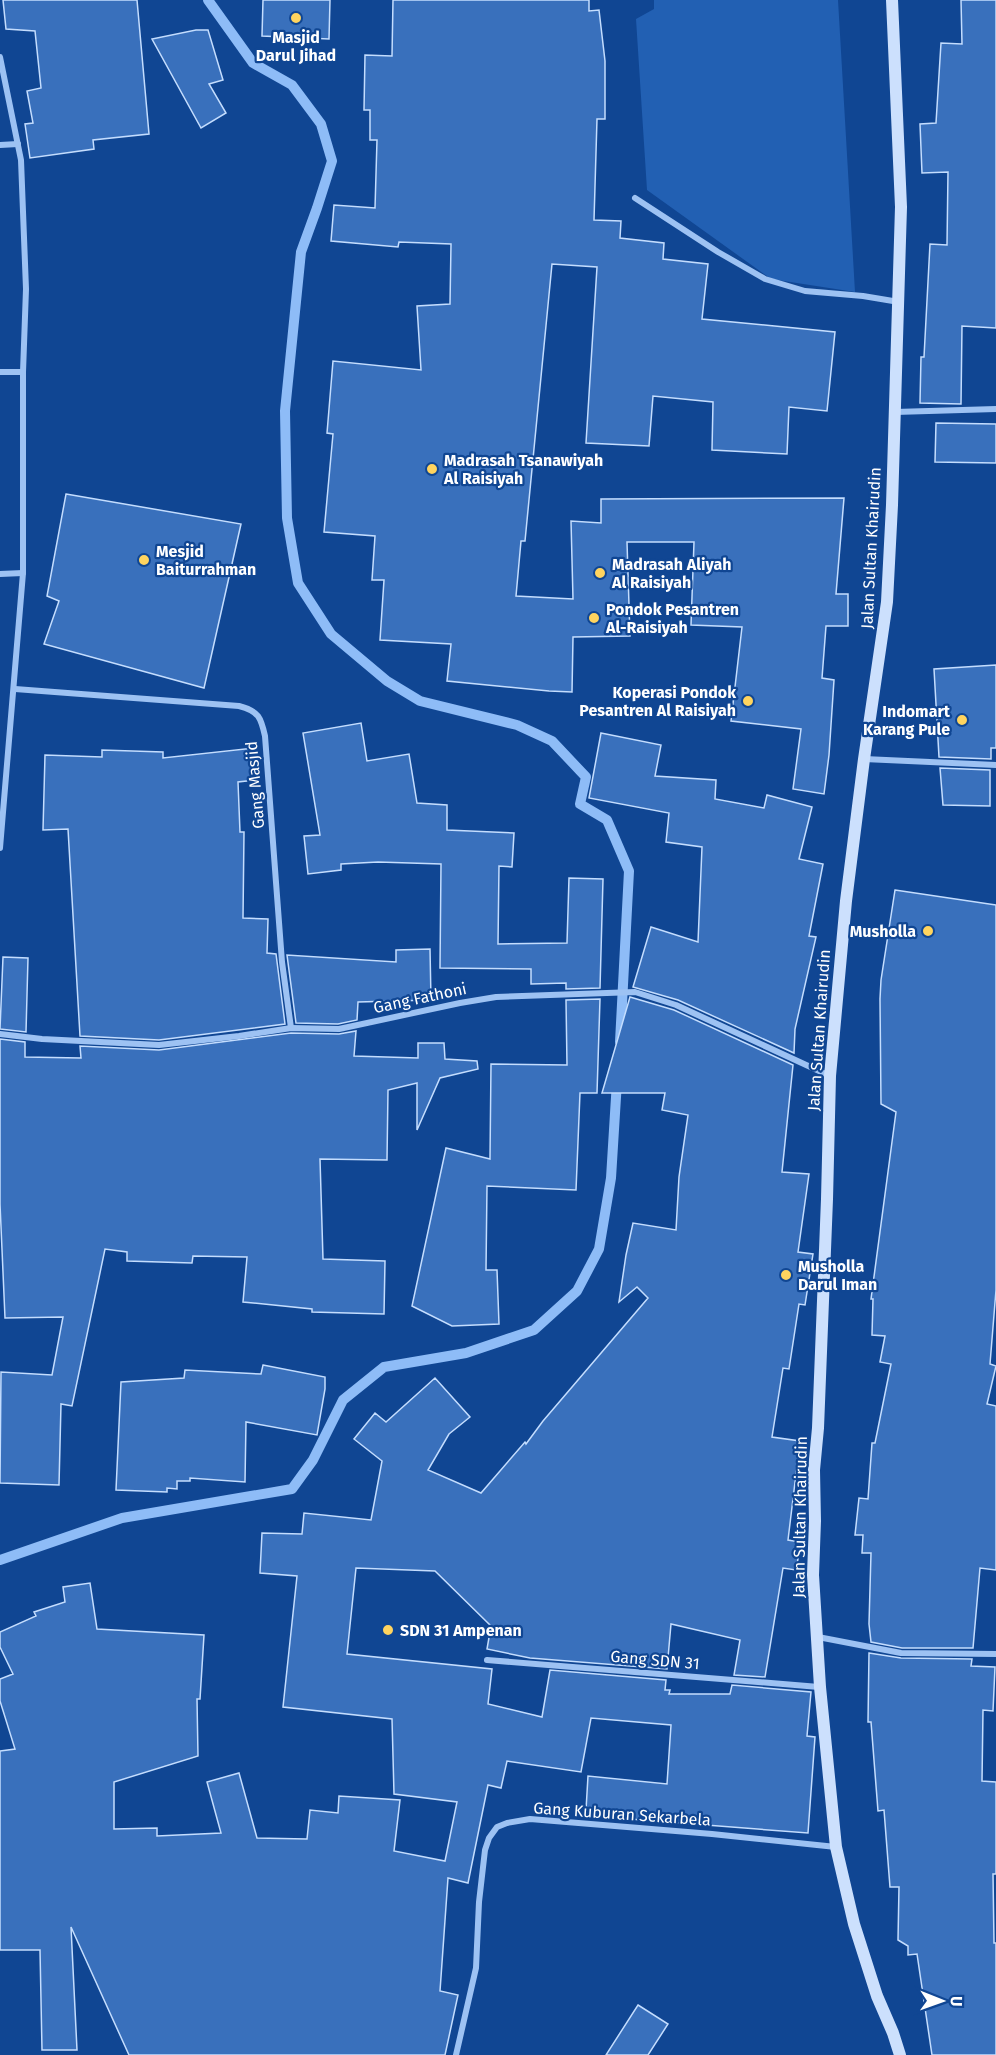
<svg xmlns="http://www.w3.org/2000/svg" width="996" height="2055" font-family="'Fira Sans',sans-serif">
<rect width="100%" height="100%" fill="#104693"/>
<!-- green -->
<polygon fill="#2260b3" points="654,0 838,0 855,292 771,279 647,190 636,19 654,9"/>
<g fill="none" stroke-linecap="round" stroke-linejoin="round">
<!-- stream -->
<g stroke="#8ebcf7" stroke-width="10">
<polyline points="208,0 253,63 292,85 321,124 332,161 317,208 301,252 285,411 287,518 298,583 331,634 387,681 420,701 517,725 552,741 586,777 580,804 607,820 629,871 620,1042"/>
<polyline points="0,1560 122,1518 292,1489 313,1460 343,1400 384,1367 466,1353 534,1330 577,1291 599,1249 611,1178 617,1081"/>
</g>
</g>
<!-- building -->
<g fill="#3970bc" stroke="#c4ddfe" stroke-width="1.5">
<polygon points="3,0 137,0 149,134 93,140 94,149 30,158 25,124 33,123 27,91 41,88 35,31 6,29"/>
<polygon points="263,0 330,0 329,39 262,36"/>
<polygon points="393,0 589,0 589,11 599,10 605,61 605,119 597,119 594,220 621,221 620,238 664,243 663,259 708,264 702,319 835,332 827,411 789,407 787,454 712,450 713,402 653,396 649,446 586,443 597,267 552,264 525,541 521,541 516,596 573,599 571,521 601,523 601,499 844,498 836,594 848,594 848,626 826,626 822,678 834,680 829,755 824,794 793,789 801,729 731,721 742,627 691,625 694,542 627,542 630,636 573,637 572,692 549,691 447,681 451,644 380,640 384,580 372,580 375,536 324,532 333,434 327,433 333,361 421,370 417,306 450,304 451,244 399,242 398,247 331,241 334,205 375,208 377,140 370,140 370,110 364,110 365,55 392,56"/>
<polygon points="961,0 996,0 996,328 962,326 961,404 920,403 921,357 924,357 930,244 947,245 948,172 922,173 920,124 936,123 941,43 962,44"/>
<polygon points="196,30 208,30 223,80 209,84 226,113 201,128 152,39"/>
<polygon points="936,423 996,424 996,463 935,462"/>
<polygon points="66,494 241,524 204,688 44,644 59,601 47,596"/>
<polygon points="996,665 996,748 991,748 991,759 939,757 934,669"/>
<polygon points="361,723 367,761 409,754 417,803 447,805 447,830 514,833 512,867 499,866 498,944 567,943 569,878 603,879 600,988 566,989 566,983 531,984 531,969 440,968 441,864 378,862 341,864 341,870 308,874 304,836 320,835 303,733"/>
<polygon points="601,733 661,745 655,776 716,780 715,799 764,808 767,795 812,807 799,859 823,864 809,936 816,937 795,1029 794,1053 678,1000 633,987 651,927 698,942 702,847 666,842 669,813 589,798"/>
<polygon points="254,748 256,780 238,782 240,832 244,832 243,918 268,919 267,953 276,954 285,1024 159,1040 80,1036 68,829 43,830 45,755 102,757 102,750 163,752 163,758"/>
<polygon points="940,768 990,770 990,806 943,805"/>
<polygon points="895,890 996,905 996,1290 990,1364 996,1366 987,1404 996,1406 996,1570 980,1568 973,1648 902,1648 871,1642 869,1624 871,1553 862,1553 863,1535 855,1535 859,1498 868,1499 872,1443 875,1443 891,1364 880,1362 885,1336 872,1335 873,1299 871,1299 896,1112 881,1104 880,999 881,980"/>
<polygon points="430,949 431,1000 358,1002 357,1020 338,1024 296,1023 287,955 396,962 396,950"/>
<polygon points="3,957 28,958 26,1032 0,1029"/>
<polygon points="630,997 674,1010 793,1065 782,1172 809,1174 798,1252 813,1254 805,1305 799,1304 789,1369 783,1368 772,1437 800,1441 788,1540 801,1542 796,1570 783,1568 765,1677 734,1675 740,1640 671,1624 667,1669 530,1658 487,1649 491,1626 435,1571 356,1568 347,1654 492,1669 488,1704 542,1717 550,1670 666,1680 665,1690 670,1690 669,1694 730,1694 732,1685 811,1692 807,1736 815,1737 808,1833 641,1820 622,1818 623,1812 586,1810 588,1776 667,1784 671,1725 591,1718 581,1772 507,1761 501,1788 488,1785 468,1883 448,1878 440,1991 458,1995 445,2055 129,2055 71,1927 77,2050 42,2050 40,1950 0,1950 0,1751 15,1749 0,1701 0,1679 13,1674 0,1647 0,1632 36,1616 34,1612 65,1602 63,1587 90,1583 97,1629 204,1635 200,1699 197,1699 198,1756 114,1782 114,1829 157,1828 157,1836 221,1833 207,1782 239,1773 257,1838 307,1839 310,1810 338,1813 339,1796 400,1800 394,1851 445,1861 457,1802 394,1794 392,1719 283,1707 297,1576 260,1573 262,1533 302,1534 304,1513 371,1520 382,1461 354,1439 375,1413 386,1422 435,1378 470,1417 449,1434 428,1470 481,1493 525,1442 526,1444 543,1421 648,1298 637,1287 619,1302 626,1255 633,1223 676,1230 679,1177 688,1115 662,1110 665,1093 602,1093"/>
<polygon points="600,999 597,1093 580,1093 576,1190 487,1186 486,1270 497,1270 499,1324 452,1326 412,1306 446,1148 490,1159 491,1064 567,1065 566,1000"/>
<polygon points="356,1031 354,1056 418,1058 418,1043 444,1043 445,1059 477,1061 478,1069 440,1078 417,1130 417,1083 388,1090 387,1160 320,1159 323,1259 385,1261 384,1314 312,1312 312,1309 243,1302 247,1257 193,1256 192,1263 127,1261 127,1252 105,1249 72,1406 61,1404 59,1485 0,1483 1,1372 52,1375 63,1317 5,1318 0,1204 0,1039 25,1042 25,1057 81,1058 80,1046 159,1050 291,1033 339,1034"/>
<polygon points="263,1365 325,1377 325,1389 317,1435 246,1422 245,1482 190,1478 190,1481 177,1481 177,1489 167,1488 167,1492 116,1490 121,1382 184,1378 185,1370 261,1374"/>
<polygon points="869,1653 901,1658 972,1659 971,1666 995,1667 993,1711 983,1710 982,1781 996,1782 996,1874 993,1874 994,1943 996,1943 996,2055 932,2055 917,1954 908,1955 908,1946 898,1940 899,1887 890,1887 884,1810 878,1811 871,1722 868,1722"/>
<polygon points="638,2005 668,2024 648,2055 606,2055"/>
</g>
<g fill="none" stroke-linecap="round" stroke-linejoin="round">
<!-- minor -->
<g stroke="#9dc2f3" stroke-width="6">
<polyline points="0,57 21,160 26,289 23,372 23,573 0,848"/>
<polyline points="0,145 18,144"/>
<polyline points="635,198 718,252 765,279 805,291 863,296 899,302"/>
<polyline points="0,372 23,372"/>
<polyline points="895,412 996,409"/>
<polyline points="0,574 23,573"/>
<path d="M15,689L239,706C259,711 261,718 265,736L282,962L291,1028"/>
<polyline points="864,759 996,765"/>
<polyline points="0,1034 42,1039 159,1045 239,1036 291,1028 339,1029 460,1003 496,997 635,992 676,1005 830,1076"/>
<polyline points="818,1637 901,1653 996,1654"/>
<polyline points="487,1660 819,1687"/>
<polyline points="456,2055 476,1968 479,1902 485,1850 489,1838 497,1827 507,1823 530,1819 712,1834 836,1847"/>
</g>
<!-- secondary -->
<polyline stroke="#cce0fd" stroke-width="12" points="892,0 901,207 892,505 887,602 864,759 846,901 830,1076 827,1199 818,1428 814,1470 815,1521 813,1575 820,1687 836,1847 854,1924 877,1996 893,2033 900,2055"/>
</g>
<!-- markers -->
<g fill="#ffd45f" stroke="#104693" stroke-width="2">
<circle cx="296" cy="18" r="6"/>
<circle cx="432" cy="469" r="6"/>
<circle cx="144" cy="560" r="6"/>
<circle cx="600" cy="573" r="6"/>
<circle cx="594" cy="618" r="6"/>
<circle cx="748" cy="701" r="6"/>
<circle cx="962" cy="720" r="6"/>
<circle cx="928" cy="931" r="6"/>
<circle cx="786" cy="1275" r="6"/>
<circle cx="388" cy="1630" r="6"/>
</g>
<g text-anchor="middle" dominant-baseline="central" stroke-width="4.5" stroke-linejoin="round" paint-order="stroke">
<!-- poi labels -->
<g font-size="16" font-weight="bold" fill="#fff" stroke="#104693" text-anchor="start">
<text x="296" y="37" text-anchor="middle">Masjid<tspan x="296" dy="18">Darul Jihad</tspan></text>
<text x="444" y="460">Madrasah Tsanawiyah<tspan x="444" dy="18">Al Raisiyah</tspan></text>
<text x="156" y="551">Mesjid<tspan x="156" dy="18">Baiturrahman</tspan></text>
<text x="612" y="564">Madrasah Aliyah<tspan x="612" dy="18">Al Raisiyah</tspan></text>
<text x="606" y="609">Pondok Pesantren<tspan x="606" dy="18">Al-Raisiyah</tspan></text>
<text x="736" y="692" text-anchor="end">Koperasi Pondok<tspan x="736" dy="18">Pesantren Al Raisiyah</tspan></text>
<text x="950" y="711" text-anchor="end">Indomart<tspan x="950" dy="18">Karang Pule</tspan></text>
<text x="916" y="931" text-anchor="end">Musholla</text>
<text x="798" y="1266">Musholla<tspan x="798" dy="18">Darul Iman</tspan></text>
<text x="400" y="1630">SDN 31 Ampenan</text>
</g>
<!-- street labels -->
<g font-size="16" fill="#fff" stroke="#104693">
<text transform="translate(871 548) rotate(-87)">Jalan Sultan Khairudin</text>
<text transform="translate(255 785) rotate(-95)">Gang Masjid</text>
<text transform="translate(420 998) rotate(-12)">Gang Fathoni</text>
<text transform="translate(819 1030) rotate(-86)">Jalan Sultan Khairudin</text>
<text transform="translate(800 1517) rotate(-89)">Jalan Sultan Khairudin</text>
<text transform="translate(655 1660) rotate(5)">Gang SDN 31</text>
<text transform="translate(622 1814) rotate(4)">Gang Kuburan Sekarbela</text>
</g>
</g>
<!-- north arrow -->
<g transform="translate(942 2001) rotate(91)" stroke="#104693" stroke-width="4.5" paint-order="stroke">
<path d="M0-4.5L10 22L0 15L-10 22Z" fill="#ffffff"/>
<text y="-9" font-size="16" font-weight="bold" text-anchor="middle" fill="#ffffff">U</text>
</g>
</svg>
